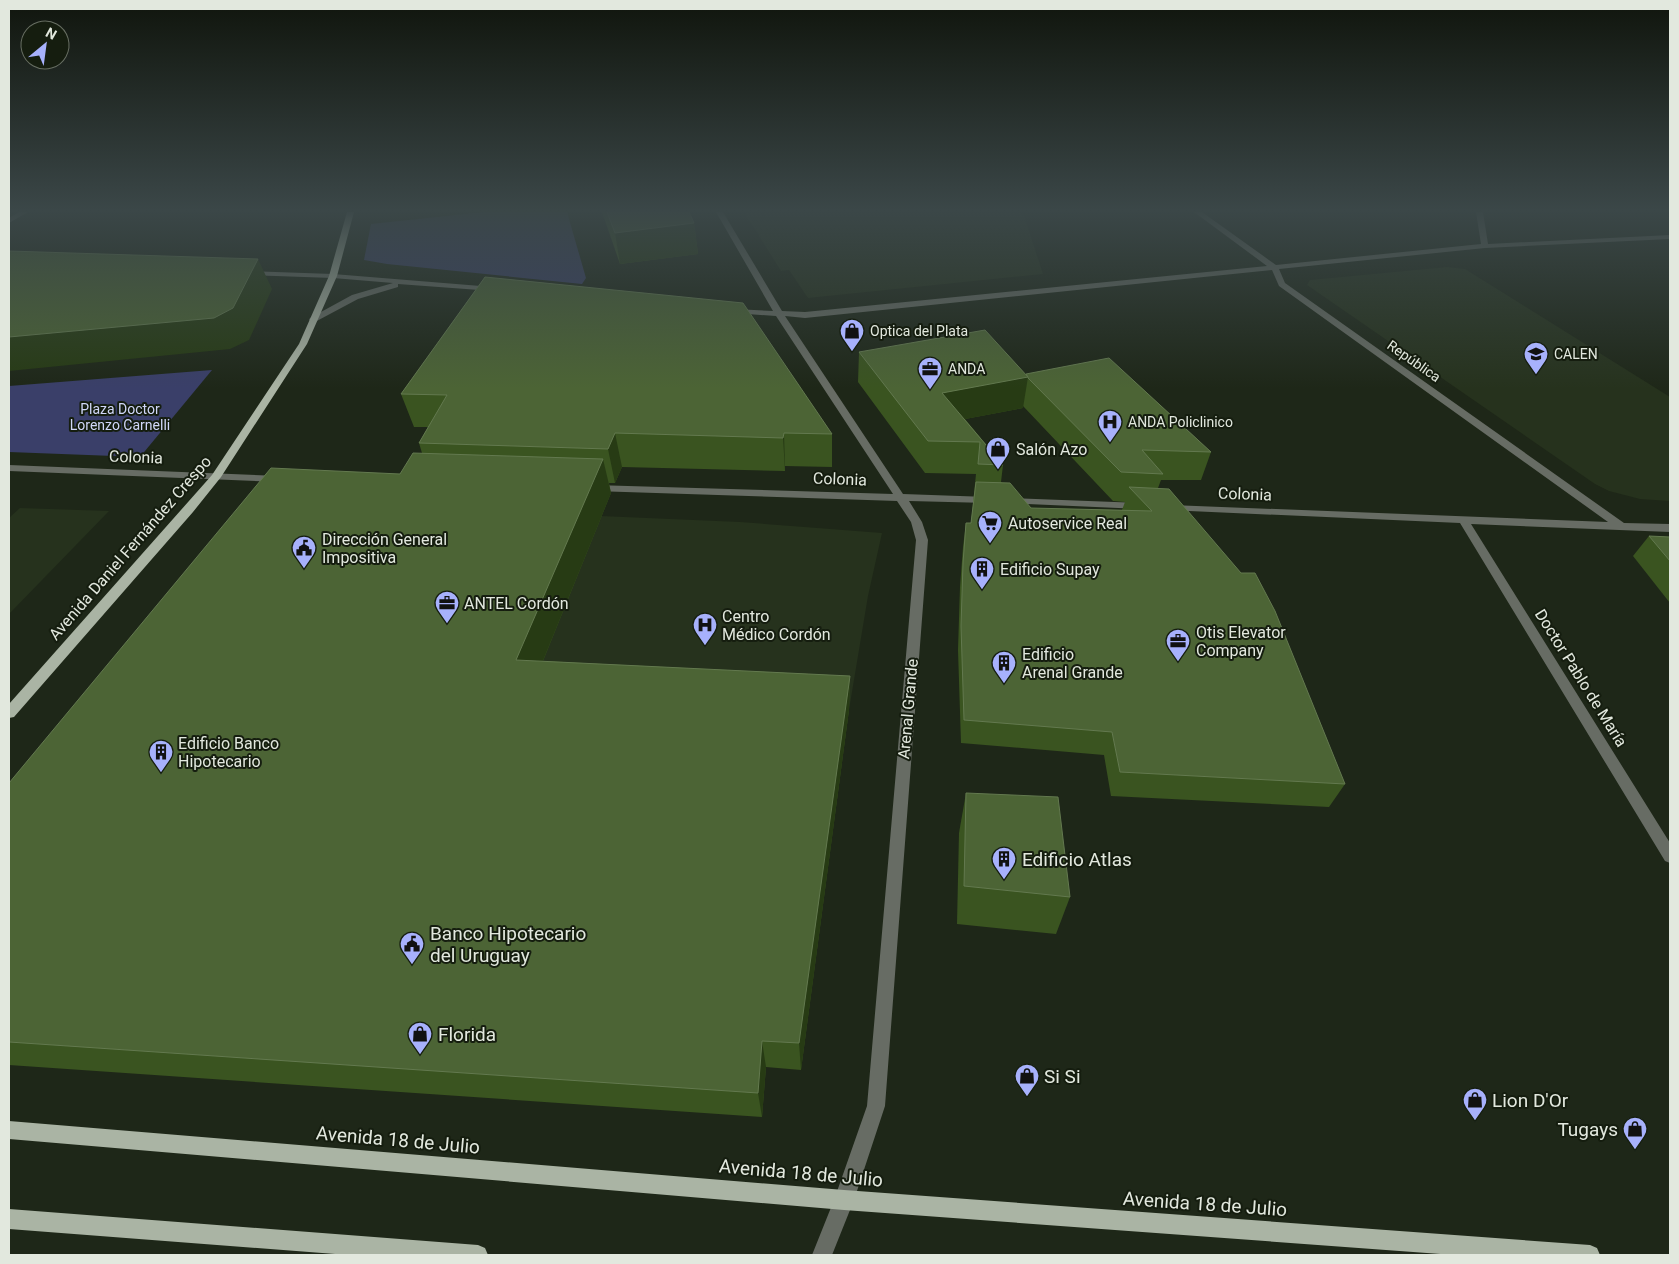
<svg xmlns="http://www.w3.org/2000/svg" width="1679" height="1264" font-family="Roboto,sans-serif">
<rect width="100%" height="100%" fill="#1e2718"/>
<!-- built -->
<g fill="#26321d">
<polygon points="744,212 1023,212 1043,274 808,298 789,270 781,271"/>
<polygon points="1447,267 1465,269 1670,397 1670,501 1640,499 1609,491 1595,484 1307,285 1310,280"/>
<polygon points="20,508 109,511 9,614 9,518"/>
<polygon points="601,516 740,522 882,533 868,596 849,710 529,695"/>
</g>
<!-- green -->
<g fill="#3a3f69">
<polygon points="484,212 567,212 586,278 582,284 387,264 364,260 371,224"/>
<polygon points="212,370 140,457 9,452 9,386"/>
</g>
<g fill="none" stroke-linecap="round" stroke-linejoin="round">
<!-- minor -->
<g fill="#676c64" fill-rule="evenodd">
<polygon points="19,212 28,212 9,223 9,218"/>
<polygon points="716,212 723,212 782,311 805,312 1267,266 1194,212 1202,212 1276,265 1481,244 1476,212 1483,212 1488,244 1670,235 1670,239 1485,248 1279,269 1285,283 1624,523 1670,524 1670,532 1471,524 1670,843 1670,863 1665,861 1460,523 1167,510 1166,508 1171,505 1608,522 1279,286 1272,270 805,318 785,316 903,494 988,497 993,500 988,503 909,501 922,522 928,540 885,1106 854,1200 832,1255 812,1255 834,1200 867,1106 916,540 911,522 897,501 594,491 589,488 594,485 893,494 776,316 734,313 730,311 734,309 773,311"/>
<polygon points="245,271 333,274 493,287 497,289 493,291 398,284 398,287 358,299 313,323 309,320 310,318 352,295 393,283 333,278 248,275 244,273"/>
<polygon points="9,465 279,476 284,479 279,482 9,471"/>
<polygon points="1011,498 1141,503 1146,506 1141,509 1007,503 1006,501"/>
</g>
<!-- major -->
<g fill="#aab4a4" fill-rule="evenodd">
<polygon points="347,212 354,212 337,276 307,344 221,477 193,512 14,717 9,718 9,704 212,475 299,344 329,276"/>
<polygon points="9,1121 844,1190 1590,1245 1597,1248 1600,1255 1454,1255 844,1210 9,1139"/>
<polygon points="9,1209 478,1245 485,1248 488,1255 348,1255 9,1229"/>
</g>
</g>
<!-- wall -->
<g fill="#3a5420" fill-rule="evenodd">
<polygon points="602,212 689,212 694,223 698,254 620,264"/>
<polygon points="485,277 832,434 832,467 785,466 785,471 622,467 615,483 609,483 611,493 543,661 850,676 849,710 801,1070 766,1067 762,1117 9,1065 9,783 400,474 422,453 419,443 428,427 414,427 401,394"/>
<path d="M859,352L1026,374L1211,452L1201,480H1161L1158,488L1345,784L1329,807L1111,796L1104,755L961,743L958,650L960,587L963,547L966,523H971L976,474L925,473L858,382ZM1023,406L1113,501L1125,502L1122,510L1031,508L1001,482L1003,465L965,419L1023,408Z"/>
<polygon points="1649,536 1670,537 1670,603 1633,556"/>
<polygon points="966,793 1070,897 1056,934 957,924 959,833"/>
</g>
<!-- shaded-wall -->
<g fill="#273b14">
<polygon points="694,223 698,254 620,264 615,233"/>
<polygon points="258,259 272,289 249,340 230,349 9,371 9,337"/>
<polygon points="1028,377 1023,408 939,424 942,393"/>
<polygon points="615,433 622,467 615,483 608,449"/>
<polygon points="784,433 785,466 785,471 783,438"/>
<polygon points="603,459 611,493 529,695 516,660"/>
<polygon points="850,676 849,710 801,1070 799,1043"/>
<polygon points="762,1041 766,1067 762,1117 758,1093"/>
</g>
<!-- building -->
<g fill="#4c6435" stroke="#63794f">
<polygon points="607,212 689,212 694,223 615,233"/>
<polygon points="9,251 258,259 233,308 214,318 9,337"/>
<polygon points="485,277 743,303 832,434 784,433 783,438 615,433 608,449 419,443 447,395 401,394"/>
<polygon points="985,330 1028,377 942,393 1003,465 978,464 980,442 928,441 859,352"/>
<polygon points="1109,358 1211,452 1142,450 1163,474 1121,472 1028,378 1028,377 1026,374"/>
<polygon points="413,453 603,459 516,660 850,676 799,1043 762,1041 758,1093 9,1042 9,783 271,468 400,474"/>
<polygon points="976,482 1010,483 1031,508 1152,511 1129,487 1169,489 1241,573 1255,573 1275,611 1345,784 1120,772 1112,732 964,720 961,626 963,563 966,523 971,523"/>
<polygon points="1649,536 1670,537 1670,561"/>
<polygon points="966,793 1058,797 1070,897 964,886"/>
</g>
<!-- sky -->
<linearGradient id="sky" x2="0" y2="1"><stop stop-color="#10150d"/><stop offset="0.54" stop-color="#3b4748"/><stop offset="1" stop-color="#3b4748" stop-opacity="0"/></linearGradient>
<rect width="1679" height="389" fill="url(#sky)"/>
<!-- icons -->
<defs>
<symbol id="shop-pin" viewBox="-11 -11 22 30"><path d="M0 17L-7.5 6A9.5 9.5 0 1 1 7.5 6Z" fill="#a7b1fc" stroke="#151d0f"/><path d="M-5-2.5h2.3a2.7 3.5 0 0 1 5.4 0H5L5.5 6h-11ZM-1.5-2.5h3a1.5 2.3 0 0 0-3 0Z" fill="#111"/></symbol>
<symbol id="university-pin" viewBox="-11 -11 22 30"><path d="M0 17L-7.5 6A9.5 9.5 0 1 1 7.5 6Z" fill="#a7b1fc" stroke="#151d0f"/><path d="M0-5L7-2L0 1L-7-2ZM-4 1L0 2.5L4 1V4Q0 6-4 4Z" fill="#111"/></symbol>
<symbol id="office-pin" viewBox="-11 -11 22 30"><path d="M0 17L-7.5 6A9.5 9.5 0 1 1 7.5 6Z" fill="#a7b1fc" stroke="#151d0f"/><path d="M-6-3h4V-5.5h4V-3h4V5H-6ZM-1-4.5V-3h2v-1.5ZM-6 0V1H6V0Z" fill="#111"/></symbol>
<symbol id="hospital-pin" viewBox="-11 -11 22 30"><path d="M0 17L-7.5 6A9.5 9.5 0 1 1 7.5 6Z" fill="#a7b1fc" stroke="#151d0f"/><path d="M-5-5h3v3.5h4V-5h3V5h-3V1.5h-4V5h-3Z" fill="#111"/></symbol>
<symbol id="supermarket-pin" viewBox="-11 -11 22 30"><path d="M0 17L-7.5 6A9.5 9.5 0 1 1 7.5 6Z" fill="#a7b1fc" stroke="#151d0f"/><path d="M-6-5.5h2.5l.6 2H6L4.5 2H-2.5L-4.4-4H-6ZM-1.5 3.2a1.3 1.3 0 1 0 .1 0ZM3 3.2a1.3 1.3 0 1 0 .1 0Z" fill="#111"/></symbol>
<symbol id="civic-pin" viewBox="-11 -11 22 30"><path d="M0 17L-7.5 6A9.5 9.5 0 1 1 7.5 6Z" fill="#a7b1fc" stroke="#151d0f"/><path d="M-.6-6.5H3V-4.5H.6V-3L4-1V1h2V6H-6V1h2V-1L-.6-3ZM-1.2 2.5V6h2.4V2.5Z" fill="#111"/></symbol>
<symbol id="building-pin" viewBox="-11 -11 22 30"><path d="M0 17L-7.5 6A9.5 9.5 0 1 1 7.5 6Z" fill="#a7b1fc" stroke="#151d0f"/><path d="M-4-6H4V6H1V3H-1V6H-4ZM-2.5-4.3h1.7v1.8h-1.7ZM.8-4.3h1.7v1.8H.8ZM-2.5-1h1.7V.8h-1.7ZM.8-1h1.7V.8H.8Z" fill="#111"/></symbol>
</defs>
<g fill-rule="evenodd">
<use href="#shop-pin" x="838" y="317" width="28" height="38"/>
<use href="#university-pin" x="1522" y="340" width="28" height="38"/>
<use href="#office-pin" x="916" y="355" width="28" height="38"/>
<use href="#hospital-pin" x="1096" y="408" width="28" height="38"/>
<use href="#shop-pin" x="984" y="435" width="28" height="38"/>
<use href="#supermarket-pin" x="976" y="509" width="28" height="38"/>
<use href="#civic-pin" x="290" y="534" width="28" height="38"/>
<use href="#building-pin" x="968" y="555" width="28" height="38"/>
<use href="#office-pin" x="433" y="589" width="28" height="38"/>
<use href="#hospital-pin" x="691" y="611" width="28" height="38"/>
<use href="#office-pin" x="1164" y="627" width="28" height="38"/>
<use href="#building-pin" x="990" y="649" width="28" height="38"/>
<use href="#building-pin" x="147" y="738" width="28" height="38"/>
<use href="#building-pin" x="990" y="845" width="28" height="38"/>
<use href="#civic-pin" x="398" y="930" width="28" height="38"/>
<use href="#shop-pin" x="406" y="1020" width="28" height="38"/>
<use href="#shop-pin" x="1013" y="1062" width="28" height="38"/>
<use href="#shop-pin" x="1461" y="1086" width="28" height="38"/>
<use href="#shop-pin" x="1621" y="1115" width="28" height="38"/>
</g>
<g text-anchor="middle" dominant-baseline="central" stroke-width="4" stroke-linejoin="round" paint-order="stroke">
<!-- far-poi labels -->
<g font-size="14" fill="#e2e8de" stroke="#151d0f" text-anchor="start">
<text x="870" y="331">Optica del Plata</text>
<text x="1554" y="354">CALEN</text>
<text x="948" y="369">ANDA</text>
<text x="1128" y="422">ANDA Policlinico</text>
</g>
<!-- far-street labels -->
<g font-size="14" fill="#e2e8de" stroke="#151d0f">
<text transform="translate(1414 361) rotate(35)">República</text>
</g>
<!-- far-park labels -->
<g font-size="14" fill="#d1d7f9" stroke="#151d0f">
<text x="120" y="409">Plaza Doctor<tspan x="120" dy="16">Lorenzo Carnelli</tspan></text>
</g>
<!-- poi labels -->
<g font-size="16" fill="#e2e8de" stroke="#151d0f" text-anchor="start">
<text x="1016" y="449">Salón Azo</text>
<text x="1008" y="523">Autoservice Real</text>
<text x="322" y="539">Dirección General<tspan x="322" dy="18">Impositiva</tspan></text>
<text x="1000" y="569">Edificio Supay</text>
<text x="464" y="603">ANTEL Cordón</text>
<text x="722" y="616">Centro<tspan x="722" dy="18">Médico Cordón</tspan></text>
<text x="1196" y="632">Otis Elevator<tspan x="1196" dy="18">Company</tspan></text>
<text x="1022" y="654">Edificio<tspan x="1022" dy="18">Arenal Grande</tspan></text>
<text x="178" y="743">Edificio Banco<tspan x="178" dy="18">Hipotecario</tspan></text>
</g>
<!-- street labels -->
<g font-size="16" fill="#e2e8de" stroke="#151d0f">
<text transform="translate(136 457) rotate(2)">Colonia</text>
<text transform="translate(840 479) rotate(2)">Colonia</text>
<text transform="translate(1245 494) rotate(2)">Colonia</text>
<text transform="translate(130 548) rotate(-49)">Avenida Daniel Fernández Crespo</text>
<text transform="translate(1581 678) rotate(58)">Doctor Pablo de María</text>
<text transform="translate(908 709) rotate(-85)">Arenal Grande</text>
</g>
<!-- near-poi labels -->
<g font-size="19" fill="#e2e8de" stroke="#151d0f" text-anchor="start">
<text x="1022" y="859">Edificio Atlas</text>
<text x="430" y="933">Banco Hipotecario<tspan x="430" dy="22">del Uruguay</tspan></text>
<text x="438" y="1034">Florida</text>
<text x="1044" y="1076">Si Si</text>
<text x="1492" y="1100">Lion D'Or</text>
<text x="1618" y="1129" text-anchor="end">Tugays</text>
</g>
<!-- near-street labels -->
<g font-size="19" fill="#e2e8de" stroke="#151d0f">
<text transform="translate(398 1140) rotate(5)">Avenida 18 de Julio</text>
<text transform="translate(801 1173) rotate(5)">Avenida 18 de Julio</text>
<text transform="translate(1205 1204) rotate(4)">Avenida 18 de Julio</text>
</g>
</g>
<!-- border -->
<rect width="1679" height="1264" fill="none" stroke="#e2e8de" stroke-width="20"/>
<!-- north arrow -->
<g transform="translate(45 45) rotate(29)"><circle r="24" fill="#151d0f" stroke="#676e62"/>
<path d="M0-4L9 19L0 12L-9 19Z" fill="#a7b1fc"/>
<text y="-8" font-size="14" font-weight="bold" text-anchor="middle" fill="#e2e8de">N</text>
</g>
</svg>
